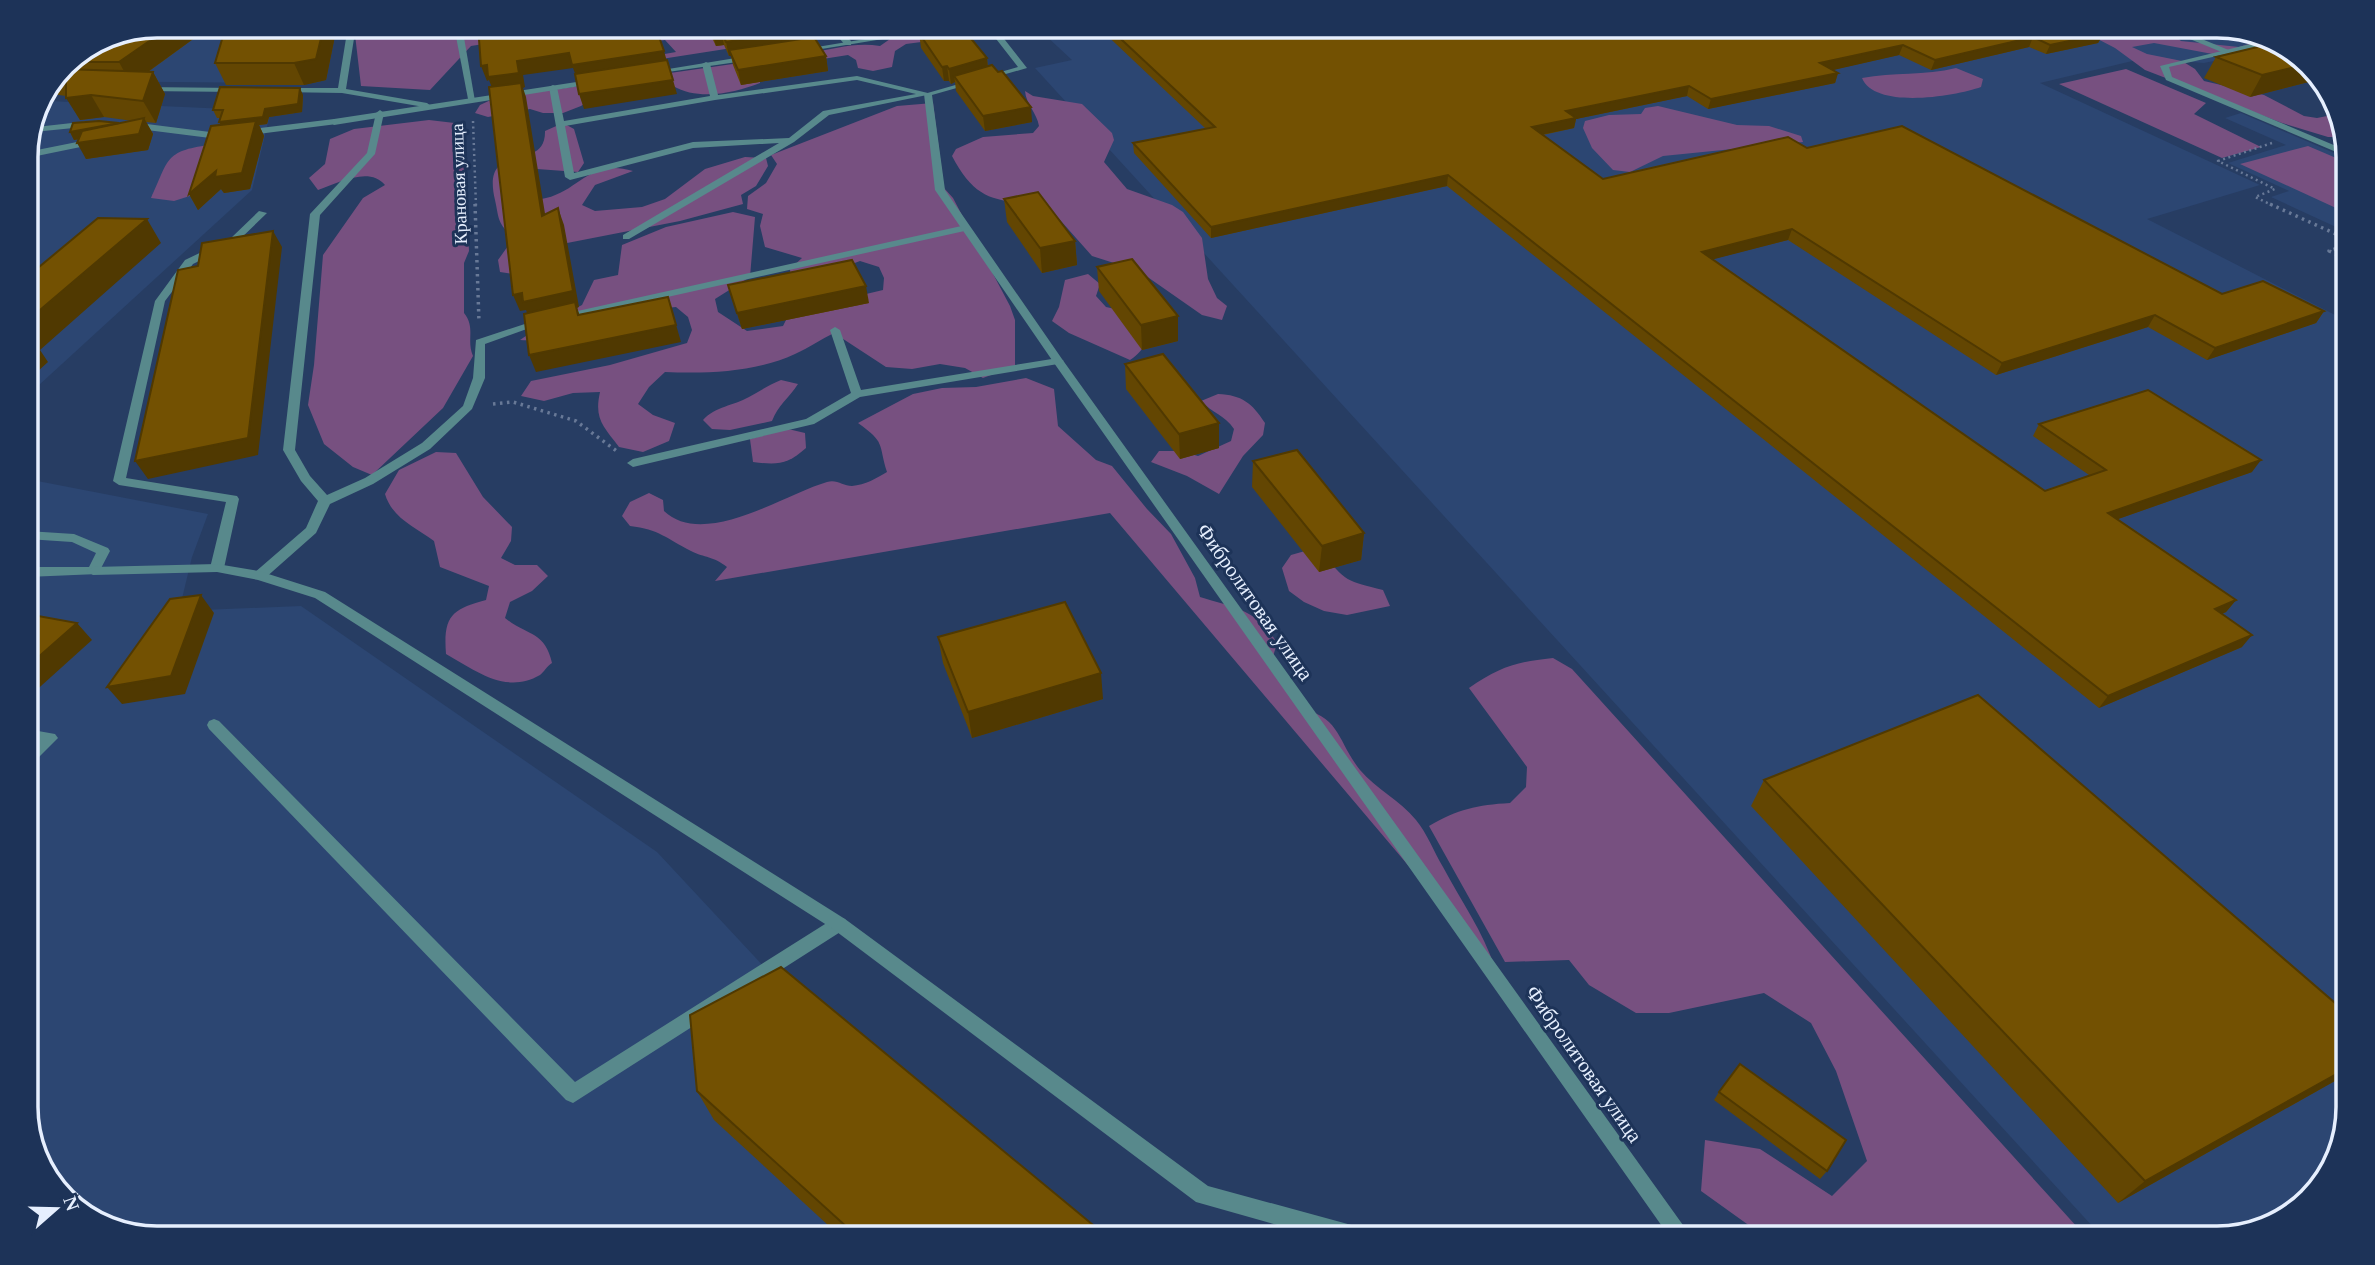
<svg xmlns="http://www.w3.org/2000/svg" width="2375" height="1265" font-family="Georgia,serif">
<rect width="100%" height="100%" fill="#273d63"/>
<!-- built -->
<g fill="#2c4672">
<polygon points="157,26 311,26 297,83 57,81 65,64 108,36"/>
<polygon points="1083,26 2218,26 2276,40 2283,46 2204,63 2145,58 2040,83 2260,185 2147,219 2349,322 2349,1108 2335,1166 2290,1217 2218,1239 2104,1239 1035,68 1072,60 1043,33"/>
<polygon points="48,101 228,109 272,105 252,190 27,396 27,149"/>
<polygon points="2241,113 2348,159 2349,233 2271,197 2289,191 2228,163 2286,145 2225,118"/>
<polygon points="27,479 208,514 192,557 179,611 301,606 657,852 794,999 1081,1239 157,1239 99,1225 49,1181 27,1117"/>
</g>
<!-- green -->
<g fill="#775080">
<polygon points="354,26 872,26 578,72 579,69 676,52 665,40 562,55 521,38 471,46 430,90 361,86"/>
<path d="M965,28L967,36L906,44L895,51L892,67L873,71L858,68L856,60L848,55L791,64L760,75V83C734,93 699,101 673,86L593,98L581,106L563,113H543L530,109L488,117L475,113L480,105L495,98L810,53C834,49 855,42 880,46L890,39Z"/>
<polygon points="2086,28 2114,34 2152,28 2173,34 2181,41 2239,47 2268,38 2276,40 2287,49 2239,59 2154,43 2132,47 2147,54 2182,61 2195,69 2204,81 2264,95 2304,116 2317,118 2337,114 2343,134 2339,137 2328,137 2282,123 2145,70 2115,48 2088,34"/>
<path d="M1956,68L1983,79L1981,87C1956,96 1875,110 1862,78C1893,72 1925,76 1956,68Z"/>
<polygon points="2126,69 2206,103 2194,114 2261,147 2222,158 2059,84"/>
<path d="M1025,91L1033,96L1082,104L1112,133L1114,140L1104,162L1127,189L1172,205L1183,212L1202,238L1208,279L1217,298L1227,306L1222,320L1202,315L1139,271L1092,256L1045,203C997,202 976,202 952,156L956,149L983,137L1033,133L1039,126C1037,113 1026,104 1025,91Z"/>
<path d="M933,103L944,188L953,198L1010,306L1015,320V366L983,378L965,368L940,364L912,369L886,367L834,333C821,339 809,348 795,354C756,372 708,374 665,372L649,387L638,404L653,415L675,423L669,441L643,452L619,447C603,426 594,419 600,392L573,393L544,401L521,396L531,381L610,365L687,343L692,330L688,317L676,307C622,311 574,343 520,340L539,327L582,305L594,280L618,275L622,245L666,227L733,212L755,217L750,277L715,299L718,312L747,331L783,326L790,312L883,290L884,278L879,267L860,261L839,269L791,281L790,269L802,258L765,247L760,226L763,214L747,209L748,196L766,183L777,164L771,155L897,106Z"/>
<polygon points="1658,106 1737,125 1769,126 1801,136 1803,142 1663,156 1630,172 1613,170 1592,148 1583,128 1585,121 1609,115 1641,114 1645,108"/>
<path d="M429,120L463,124L469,251L464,263V313C476,328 466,340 473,356L443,408L372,475L353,467L324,444L308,405L314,365L323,255L363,198L385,185C369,166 339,183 318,190L309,178L325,164L330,139L354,129Z"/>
<path d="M563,123L574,129L584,163L578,172L537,169L523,197C530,198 539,200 546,198C580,190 590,158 633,171L595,185L582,205L595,211L642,207L665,199L705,169L745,157L766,158L768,166L756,186L741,195L743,204L680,221L562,244L521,275L500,272L498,260L508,246L510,235C497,221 499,218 495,200C480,137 546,175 545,131Z"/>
<path d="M209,145L196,194L174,201L151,198C169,160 164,151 209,145Z"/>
<polygon points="2308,146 2348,163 2349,214 2240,164"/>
<path d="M1088,274L1100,284L1096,296L1106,307L1152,317C1149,336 1147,349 1130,360L1069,333L1052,321L1059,307L1065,280Z"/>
<path d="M1026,378L1054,389L1058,426L1096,460L1112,466L1147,509L1171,534L1195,578L1200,597C1235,608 1257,609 1277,643L1272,660L1298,708C1341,716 1337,741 1360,770C1376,789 1400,800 1416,820C1427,833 1434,852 1443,867C1461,901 1483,931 1495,968L1110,513L715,581L727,567C713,556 705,558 691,551C667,539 659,529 630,526L622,516L630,502L649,493L663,500L664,511C704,549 785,494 827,482C837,479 843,486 852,486C865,485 877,478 887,472C878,443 886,443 858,423L913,394L942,388L976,387Z"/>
<path d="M781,380L798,384C789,398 778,405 772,421L730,430L712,429L703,420C716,406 733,406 749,397C760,391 769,385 781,380Z"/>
<path d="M1218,394C1242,395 1252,403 1265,423L1263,435L1243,456L1219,494L1187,476L1151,462L1159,451H1180L1198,456L1231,441L1234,429C1225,415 1212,413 1201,401Z"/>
<path d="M788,429L805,433L806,448C787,465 777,465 753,462L750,439Z"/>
<path d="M436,452L456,453L483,497L512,527L511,541L501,558L515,565H537L548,576L532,591L510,602L505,618C527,636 545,631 552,663C547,666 544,672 540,675C505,695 475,670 446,654C443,616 452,609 486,600L489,586L440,567L434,541C415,527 392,518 385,494L399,470Z"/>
<path d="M1312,549L1323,552C1344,582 1348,581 1383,590L1390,606L1347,615L1324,611L1304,602L1289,591L1282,568L1291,555Z"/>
<path d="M1553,658L1572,669L2088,1239H1768L1701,1191L1705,1140L1760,1149L1832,1196L1867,1161L1836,1071L1811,1023L1764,993L1669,1013H1636L1589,985L1569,960L1505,962L1429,826C1458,809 1477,805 1510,803L1526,787L1527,767L1469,688C1500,667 1515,662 1553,658Z"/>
</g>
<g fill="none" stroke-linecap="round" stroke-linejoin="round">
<!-- path-far1 -->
<g stroke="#687997" stroke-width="2.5" stroke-dasharray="2 3.5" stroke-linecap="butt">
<polyline points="473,121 476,206"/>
<polyline points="2272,143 2218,161 2275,189 2255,197 2274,206"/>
</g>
<!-- path -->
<g stroke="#687997" stroke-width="3.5" stroke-dasharray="2.5 4.5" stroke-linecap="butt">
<polyline points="475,204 479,322"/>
<polyline points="2270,204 2349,240"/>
<polyline points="2349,244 2329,251 2349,260"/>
<polyline points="493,404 513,402 576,421 618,452"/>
</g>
<!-- service -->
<g fill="#58898c" fill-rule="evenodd">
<polygon points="348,26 356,26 346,89 427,103 431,106 430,108 342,93 280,92 279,90 283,88 338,88"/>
<polygon points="454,26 462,26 475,101 468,99"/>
<polygon points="829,26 837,26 851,41 851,45 845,45"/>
<polygon points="2158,26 2170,26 2231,51 2224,53"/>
<path d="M706,62L710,64L718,95L857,76L932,94L829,115L794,142L629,239H623V235L779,143L693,148L570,180L565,177L549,87L553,85L557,87L564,121L710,96L702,64ZM857,80L916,94L823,111L789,138L693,142L574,173L565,126L715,100Z"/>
<polygon points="140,87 238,88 242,90 238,92 143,91 140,91"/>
<polygon points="380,110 384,113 375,154 320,215 295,450 310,476 327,495 365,478 422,443 463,406 473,378 476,340 540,319 544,318 549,321 485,344 485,378 472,409 430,449 373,484 330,504 316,533 264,579 254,579 252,576 254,573 306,528 318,501 301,481 283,450 310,214 367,153 376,113"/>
<polygon points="334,119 338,122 337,124 218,139 131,128 127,125 131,122 218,133"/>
<polygon points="90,121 93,122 93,126 34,132 36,127"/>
<polygon points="97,138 100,139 100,143 27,158 27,152"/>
<polygon points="259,211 267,213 237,242 193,264 165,301 126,478 237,496 239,499 224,568 217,572 210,568 226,502 119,485 113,481 155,301 185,260 231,238"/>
<polygon points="966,225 969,226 969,230 564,320 559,317 564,314"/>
<polygon points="835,327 840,330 861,390 1058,358 1064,361 1058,364 860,397 814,424 633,467 627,463 633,459 806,419 851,393 830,330"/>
<polygon points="27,531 74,534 108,548 110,551 98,574 27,577 27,567 89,567 96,553 72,542 27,539"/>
<polygon points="214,719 219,721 575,1082 833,919 839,917 845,919 848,924 845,929 573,1103 566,1100 209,729 207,725 209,721"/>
<polygon points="27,729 55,734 58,738 32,764 27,766 27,751 36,742 27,741"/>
</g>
<!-- minor -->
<g fill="#58898c" fill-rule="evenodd">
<polygon points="943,26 963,26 803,52 799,50"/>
<polygon points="986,26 994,26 1027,68 932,95 945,190 1062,359 1693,1239 1671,1239 1054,363 935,190 924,94 1018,67"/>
<polygon points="2271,39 2278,42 2169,67 2172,77 2348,151 2348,157 2166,80 2160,66"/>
<polygon points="748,56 751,56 751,60 654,74 650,72"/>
<polygon points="596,79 600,81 599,83 334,125 330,122 334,119"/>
<polygon points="217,564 259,571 325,592 845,919 1208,1186 1366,1229 1373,1232 1376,1239 1327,1239 1196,1202 833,929 315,598 258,580 217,572 93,575 86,571 93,567"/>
</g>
</g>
<!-- wall -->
<g fill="#634602">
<polygon points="157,26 211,26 148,72 153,72 165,94 156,123 146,122 153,134 148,150 86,159 79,139 74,140 70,132 133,121 104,117 80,120 66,96 52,94 65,64 108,36"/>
<polygon points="226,26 337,26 326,80 304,85 226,85 215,63"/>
<polygon points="706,26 807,26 811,38 826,56 828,71 741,85 733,65 731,56 729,56 724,45 716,46"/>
<polygon points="1097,26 2085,26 2103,34 2098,43 2046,54 2029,47 1931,70 1899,55 1832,70 1838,73 1835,83 1708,109 1687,96 1576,119 1574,128 1543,135 1603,179 1807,148 2222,294 2324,311 2316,323 2207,360 2148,327 1996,375 1788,240 1713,259 2045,491 2089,475 2033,436 2039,424 2252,472 2118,519 2236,600 2226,612 2222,614 2242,647 2099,708 1447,186 1211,238 1134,153 1133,143 1206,129"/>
<polygon points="919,33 987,58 988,67 1032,122 985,131 956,91 955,82 951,84 949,81 944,81 921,48"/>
<polygon points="2278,42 2320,79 2250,97 2204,78 2216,57"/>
<polygon points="303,95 302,112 269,117 267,124 259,125 264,136 250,189 224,193 221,189 198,210 189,194 221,125 220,118 217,118 213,110"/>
<polygon points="1004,199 1075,241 1077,265 1042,273 1007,222"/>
<polygon points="1097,267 1178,316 1178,341 1142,350 1099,291"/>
<polygon points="728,285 869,303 742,329"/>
<polygon points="1125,364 1219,448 1180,459 1126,389"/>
<polygon points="1253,461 1364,533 1361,560 1319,572 1252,487"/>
<polygon points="938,637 1103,699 972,738 943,663"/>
<polygon points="1764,780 2349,1015 2349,1073 2118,1203 1751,806"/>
<polygon points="697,1091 1110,1239 843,1239 714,1120"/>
<polygon points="1719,1092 1827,1171 1820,1179 1714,1100"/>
</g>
<!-- shaded-wall -->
<g fill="#503901">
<polygon points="171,26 211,26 131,84 119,62"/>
<polygon points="324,26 337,26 326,80 304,85 294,63"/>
<polygon points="809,29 812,43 729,50 731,56 729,56 726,42"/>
<polygon points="721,31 724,45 716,46 712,32"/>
<polygon points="2103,34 2098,43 2046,54 2050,45"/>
<polygon points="2033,37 2029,47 1931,70 1935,60"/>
<polygon points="1903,45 1899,55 1816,74 1820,63"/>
<polygon points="664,51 668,65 577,79 573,68 523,75 525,87 523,88 526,97 548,232 489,80 487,81 481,66 569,53"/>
<polygon points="826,56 828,71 741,85 738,70"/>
<polygon points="987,58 988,73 954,76 955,82 951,84 949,69"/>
<polygon points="2304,65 2320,79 2250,97 2262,75"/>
<polygon points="947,66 949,81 944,81 942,67"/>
<polygon points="153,72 165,94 156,123 143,101"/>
<polygon points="1838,73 1835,83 1708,109 1711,99"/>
<polygon points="673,80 677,94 584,109 579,94"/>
<polygon points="1689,86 1687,96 1576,119 1574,128 1530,137 1532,127 1566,111"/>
<polygon points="300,88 303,95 302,112 269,117 267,124 259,125 264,136 250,189 224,193 221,189 198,210 189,194 223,130 219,122 265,109"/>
<polygon points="91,95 104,117 80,120 66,98"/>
<polygon points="1031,107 1032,122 985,131 983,116"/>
<polygon points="144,118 153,134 148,150 86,159 77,143"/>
<polygon points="119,123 86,138 74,140 70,132"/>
<polygon points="1448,175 1447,186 1211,238 1211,227"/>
<polygon points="558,208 564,225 579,307 577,308 581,319 529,318 526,310 520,311 513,295"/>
<polygon points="147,219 161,243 40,350 48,362 27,381 27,321"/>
<polygon points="1792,229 1788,240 1699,263 1702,252"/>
<polygon points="273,231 282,247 258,455 148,479 135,461"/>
<polygon points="1075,241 1077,265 1042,273 1040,248"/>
<polygon points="866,286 869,303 742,329 737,313"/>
<polygon points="668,297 681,342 536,372 529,355"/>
<polygon points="2324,311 2316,323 2207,360 2215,348"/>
<polygon points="2155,315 2148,327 1996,375 2002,363"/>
<polygon points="1178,316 1178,341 1142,350 1141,325"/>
<polygon points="1219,423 1219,448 1180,459 1179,434"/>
<polygon points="2261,460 2252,472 2101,525 2108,513"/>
<polygon points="1364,533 1361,560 1319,572 1322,546"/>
<polygon points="201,595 214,613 185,694 122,704 107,687"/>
<polygon points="2236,600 2226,612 2205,621 2215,609"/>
<polygon points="77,623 92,640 31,695 27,690 27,667"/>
<polygon points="2252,635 2242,647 2099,708 2108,696"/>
<polygon points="1101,673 1103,699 972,738 968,712"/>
<polygon points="2349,1067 2349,1073 2118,1203 2145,1181"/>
</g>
<!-- building -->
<g fill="#735102" stroke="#503901" stroke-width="2">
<polygon points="157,26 171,26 119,62 69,62 108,36"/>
<polygon points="226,26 324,26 316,59 294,63 215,63"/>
<polygon points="478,26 634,26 636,31 656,28 664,51 572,65 569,53 517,61 519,73 488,77 487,65 481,66"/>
<polygon points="709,26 807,26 809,29 726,42 721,31 712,32"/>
<polygon points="1107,26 2085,26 2103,34 2050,45 2033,37 1935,60 1903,45 1820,63 1838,73 1711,99 1689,86 1566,111 1576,118 1532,127 1603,179 1788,137 1807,148 1902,126 2222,294 2263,281 2324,311 2215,348 2155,315 2002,363 1792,229 1702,252 2045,491 2106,470 2039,424 2148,390 2261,460 2108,513 2236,600 2215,609 2252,635 2108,696 1448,175 1211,227 1133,143 1215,127"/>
<polygon points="946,29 964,30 987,58 949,69 947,66 942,67 919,33"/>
<polygon points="814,37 826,56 738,70 729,50"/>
<polygon points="2278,42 2304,65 2262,75 2216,57"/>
<polygon points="667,60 673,80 579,94 575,74"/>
<polygon points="992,65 998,72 1002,71 1031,107 983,116 954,76"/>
<polygon points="63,69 153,72 143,101 91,95 66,98 66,76 60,75"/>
<polygon points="521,83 542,216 558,208 573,291 523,302 522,293 513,295 489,87"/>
<polygon points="220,87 300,88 298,104 265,109 263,117 219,122 223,110 213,110"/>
<polygon points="144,118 139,134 77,143 82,131"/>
<polygon points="99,121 119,123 70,132 73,123"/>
<polygon points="256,121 242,173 215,177 216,171 189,194 211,126"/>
<polygon points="1038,192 1075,241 1040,248 1004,199"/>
<polygon points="98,218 147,219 27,321 27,277"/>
<polygon points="273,231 248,438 135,461 178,270 198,266 202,243"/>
<polygon points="1132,259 1178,316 1141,325 1097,267"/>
<polygon points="852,260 866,286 737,313 728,285"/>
<polygon points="668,297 676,325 529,355 524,314 575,302 578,315"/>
<polygon points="1163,354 1219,423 1179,434 1125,364"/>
<polygon points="1297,450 1364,533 1322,546 1253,461"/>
<polygon points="201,595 171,676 107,687 170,599"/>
<polygon points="1065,602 1101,673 968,712 938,637"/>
<polygon points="27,614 77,623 27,667"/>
<polygon points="1978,695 2349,1015 2349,1067 2145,1181 1764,780"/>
<polygon points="781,967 1110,1239 860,1239 697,1091 690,1015"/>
<polygon points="1740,1064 1846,1140 1827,1171 1719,1092"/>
</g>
<g text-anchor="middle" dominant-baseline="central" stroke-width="6" stroke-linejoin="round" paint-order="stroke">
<!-- far-street labels -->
<g font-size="18" fill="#e6effe" stroke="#1d3358">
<text transform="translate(459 184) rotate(-92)">Крановая улица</text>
</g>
<!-- street labels -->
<g font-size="21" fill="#e6effe" stroke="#1d3358">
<text transform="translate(1255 602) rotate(55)">Фибролитовая улица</text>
<text transform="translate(1584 1064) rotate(55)">Фибролитовая улица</text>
</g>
</g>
<!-- crop -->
<path d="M0 0H2375V1265H0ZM157 38H2217A119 119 0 0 1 2336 157V1107A119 119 0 0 1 2217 1226H157A119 119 0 0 1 38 1107V157A119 119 0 0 1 157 38Z" fill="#1d3358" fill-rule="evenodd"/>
<path fill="none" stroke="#e6effe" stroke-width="3.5" d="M157 38H2217A119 119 0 0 1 2336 157V1107A119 119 0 0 1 2217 1226H157A119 119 0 0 1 38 1107V157A119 119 0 0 1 157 38Z"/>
<!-- north arrow -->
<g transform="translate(56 1209) rotate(70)" stroke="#1d3358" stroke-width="5" paint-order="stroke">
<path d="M0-5L12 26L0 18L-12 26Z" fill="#e6effe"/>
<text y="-10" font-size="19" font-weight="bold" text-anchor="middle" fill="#e6effe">N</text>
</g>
</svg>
